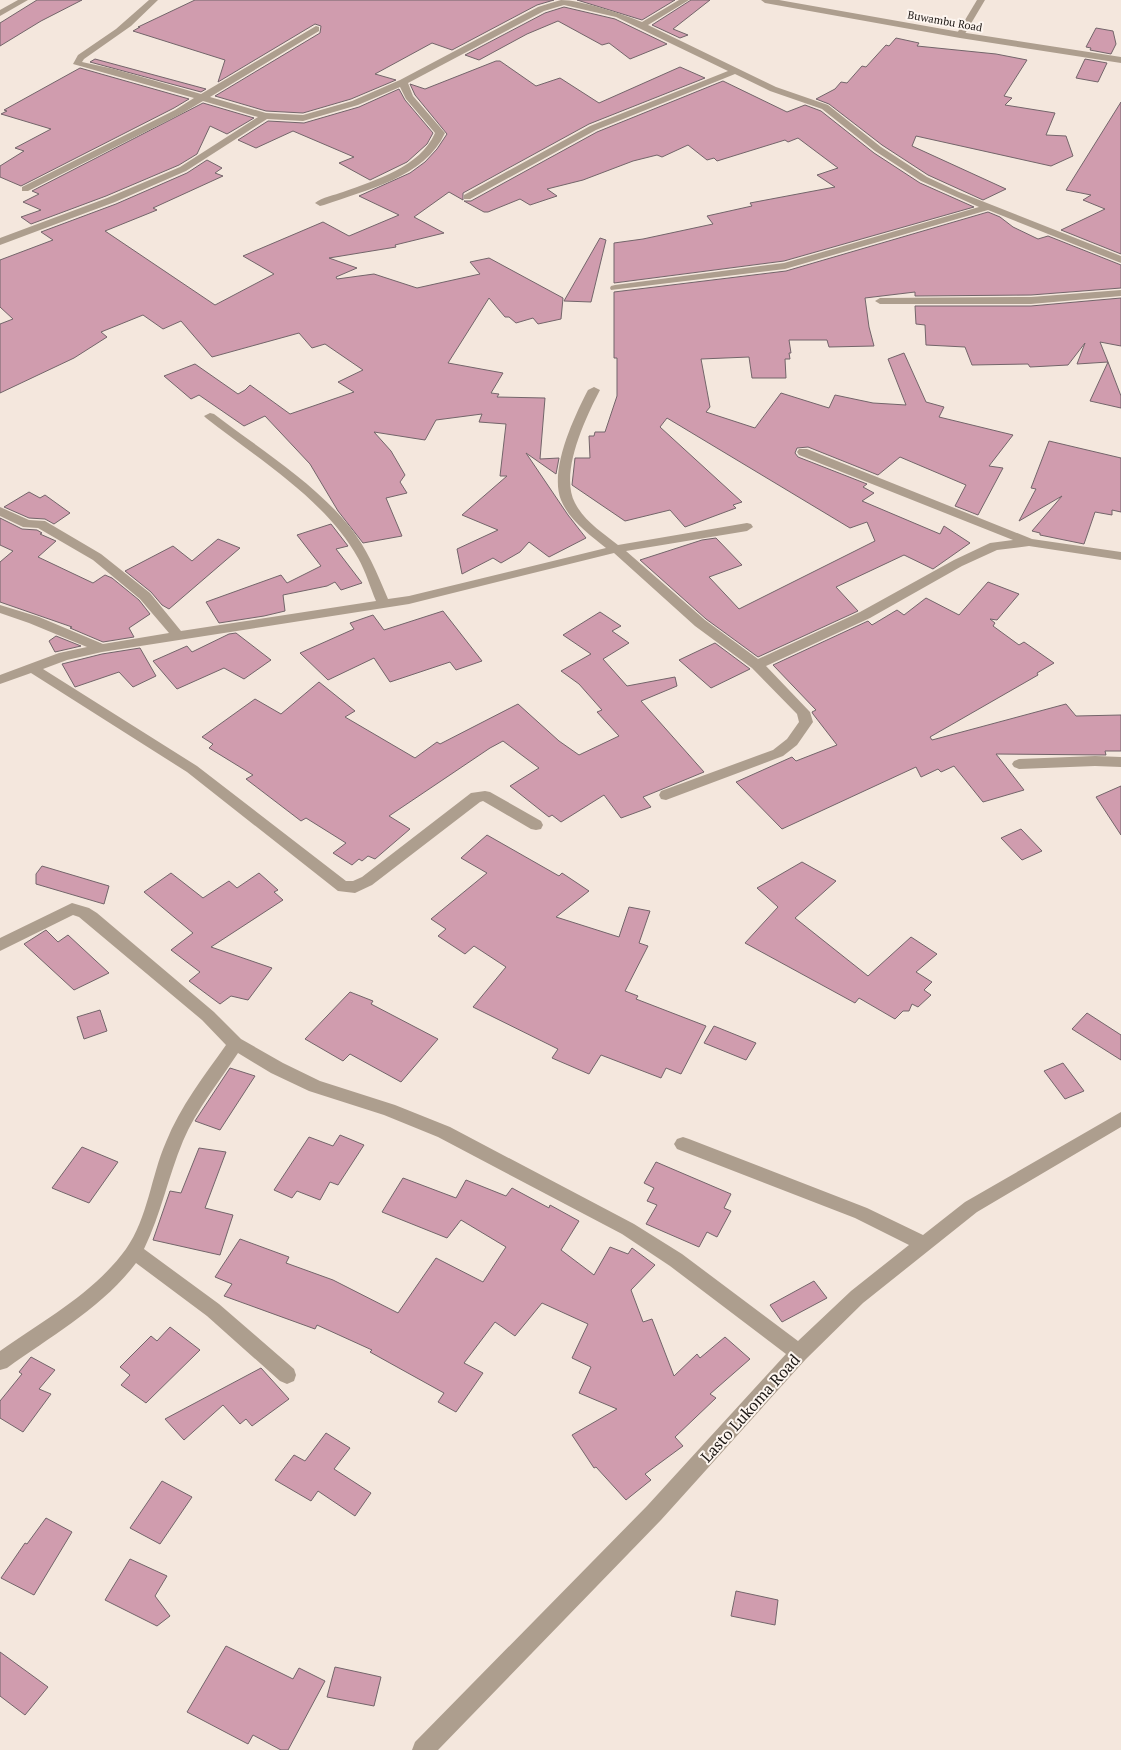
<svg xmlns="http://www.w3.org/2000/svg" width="1121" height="1750" font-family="'PT Serif',serif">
<rect width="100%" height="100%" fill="#f4e7dd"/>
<!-- building -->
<g fill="#d09cae" stroke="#73656a">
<polygon points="37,0 82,0 41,21 0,46 0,23"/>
<polygon points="195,0 554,0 537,5 452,50 432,43 375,74 396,80 351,99 303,113 266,111 215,96 320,33 321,26 315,24 218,82 225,60 133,31 140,27 138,27"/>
<polygon points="577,0 675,0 642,20"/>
<polygon points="691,0 710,0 673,29 688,35 680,38 652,25"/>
<polygon points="564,7 615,19 667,44 630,59 609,43 602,45 558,21 527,34 479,60 465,55 545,13"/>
<polygon points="1096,28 1113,31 1116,44 1111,54 1090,50 1091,48 1086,47"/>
<polygon points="896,38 919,43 917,46 996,54 1027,60 1004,96 1012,98 1005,105 1055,113 1046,135 1066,136 1073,156 1051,166 916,136 912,146 1006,189 983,200 928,175 882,145 829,104 816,99 835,89 841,82 847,83 862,66 866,67 886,45 889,46"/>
<polygon points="95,59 206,89 201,92 90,62"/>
<polygon points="1085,59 1107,63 1098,82 1076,78"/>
<polygon points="496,61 500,61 536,86 560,78 599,103 680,67 705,78 589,124 463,193 463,200 449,192 414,217 444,233 395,245 396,247 329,258 357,268 336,277 337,279 374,274 417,288 480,274 470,262 489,258 563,298 561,319 538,324 533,318 516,323 509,317 505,317 489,298 448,363 503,373 491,393 499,394 497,397 545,398 540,459 559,458 556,474 526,453 568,515 586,538 549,557 529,542 520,552 501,563 493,558 462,574 457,549 498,530 462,515 507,476 500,476 506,424 479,422 482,414 436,420 425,440 374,432 391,451 405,475 400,482 407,493 386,498 402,536 363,543 338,511 310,464 265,416 244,426 199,395 191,399 164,376 195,364 238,394 245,390 250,385 290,414 354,392 338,382 363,370 325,344 312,348 299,333 212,357 181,321 163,329 143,315 101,332 107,337 74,358 0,393 0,324 13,319 0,307 0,260 53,240 41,232 116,204 187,173 207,160 222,168 215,173 223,176 153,208 157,210 105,231 215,305 274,274 243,256 323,222 349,236 399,215 359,196 410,173 425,162 437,149 447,134 415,95 410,84 425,89"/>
<polygon points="80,68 189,99 174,108 21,186 0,177 0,166 24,151 15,148 51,129 1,114 7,111 4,110"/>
<polygon points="723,81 787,112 805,105 821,111 874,153 920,183 974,207 784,261 614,283 614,243 643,239 713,224 707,216 752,206 750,203 835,187 817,175 838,168 798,138 788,142 785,140 717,161 714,158 707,160 688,145 662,157 657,155 633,161 583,180 547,189 557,196 530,205 520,199 488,212 484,212 464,201 471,201 597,132"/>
<polygon points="399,89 405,100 433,133 427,144 407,162 370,180 339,163 354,157 293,131 256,148 238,140 268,121 304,123 359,107"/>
<polygon points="1121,102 1121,254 1061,230 1105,209 1083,200 1091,195 1066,190"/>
<polygon points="203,103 254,118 227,134 210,126 197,154 179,165 106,196 31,224 21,217 41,210 23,202 39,194 32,191"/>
<polygon points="988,212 1000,217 1013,227 1038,239 1048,236 1121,265 1121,288 1031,295 915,296 915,292 865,298 869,327 874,346 829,347 827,340 789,340 791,353 789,353 790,359 785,359 786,378 752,378 749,357 701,359 710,407 706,412 755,428 781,393 829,408 835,395 873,403 906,405 888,359 904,353 926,402 944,407 939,417 1013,435 989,466 1003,468 978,515 955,506 966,485 900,457 878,475 808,447 797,448 795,453 798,457 867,484 863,487 874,493 862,501 940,534 944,526 970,543 933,569 904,555 836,587 858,611 758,657 706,619 640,560 702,540 716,538 742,565 709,577 739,609 875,541 867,522 850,528 667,418 660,427 742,502 733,505 736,508 685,527 670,510 625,521 572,485 575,458 590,458 589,436 594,436 595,432 605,432 617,396 617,358 614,358 614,292 786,271"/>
<polygon points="600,238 606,240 591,302 564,301"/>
<polygon points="1121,298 1121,346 1100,342 1108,362 1077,364 1085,343 1068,365 1030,367 1028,364 972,365 965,347 926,345 925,325 916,324 915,306 1031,306"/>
<polygon points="1108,362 1121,396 1121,408 1090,401"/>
<polygon points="1049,441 1121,458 1121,512 1112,510 1112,515 1095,512 1084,544 1040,535 1040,533 1032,531 1062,496 1019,521 1036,489 1031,488"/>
<polygon points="29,492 40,498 45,495 70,513 54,524 45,519 29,518 4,507"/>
<polygon points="0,518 22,529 37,530 42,533 40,534 56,541 38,557 93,583 105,575 112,578 139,600 150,614 129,628 134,637 103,642 70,628 72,627 0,602 0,562 13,551 0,545"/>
<polygon points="331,524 348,546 336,549 362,583 341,590 335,582 327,586 283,595 285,611 264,616 219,623 206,602 281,575 287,583 321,566 297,535"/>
<polygon points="218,539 240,548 169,609 162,605 151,592 125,571 173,546 192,561"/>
<polygon points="988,582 1019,594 997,620 990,619 995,623 993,626 1019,645 1024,642 1054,663 1037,673 1038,675 930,737 932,740 1066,704 1076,716 1121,715 1121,751 1105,751 1106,755 996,754 1024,790 983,802 954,766 941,772 938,769 921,777 916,767 782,829 736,782 792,757 796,761 837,745 813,714 812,712 816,710 773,665 868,621 872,625 897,610 904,615 926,598 959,615"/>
<polygon points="443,611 482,661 456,670 450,662 390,682 374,658 328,680 300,653 354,629 350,623 373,615 384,630"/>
<polygon points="600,612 621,626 612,631 629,643 603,659 627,686 675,677 677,686 641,701 704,772 643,797 651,807 621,818 604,795 561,822 552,815 549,817 510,786 539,768 503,741 490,748 389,816 410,829 375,859 368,856 362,861 359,859 352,865 333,853 346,843 306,818 301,821 246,779 253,775 209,748 213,744 202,737 255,699 281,714 319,682 355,711 345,717 415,758 437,742 440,744 518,704 559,741 579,755 619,736 597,712 602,710 579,684 561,671 591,654 563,635"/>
<polygon points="236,633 271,660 244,679 224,668 177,689 153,661 187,646 192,652 229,634"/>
<polygon points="56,636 81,646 55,652 49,641"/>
<polygon points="715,643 750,669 711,688 679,660"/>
<polygon points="140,648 156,676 133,687 119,672 75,687 62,664 102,654"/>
<polygon points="1121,786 1121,835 1096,797"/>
<polygon points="1021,829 1042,851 1022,860 1001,838"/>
<polygon points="487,835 559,876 562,873 589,891 556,917 619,937 629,907 650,911 639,943 648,946 625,991 638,996 636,999 706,1026 681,1074 666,1068 661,1078 601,1055 589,1074 552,1058 558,1049 473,1007 506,967 474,946 465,954 438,936 446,929 431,919 487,873 461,858"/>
<polygon points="802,862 836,881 795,918 868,976 911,937 937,954 916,972 932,982 924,990 931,995 918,1007 912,1004 909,1011 903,1011 895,1019 859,998 855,1003 745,943 778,907 757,888"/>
<polygon points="42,866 109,886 104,904 36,884 36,874"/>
<polygon points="171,873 203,898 229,881 237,888 259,873 278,890 274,892 283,900 211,947 272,968 248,1000 231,996 220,1004 189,981 200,972 171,950 193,933 144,892"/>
<polygon points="46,930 58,942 68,935 109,973 74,990 24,944"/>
<polygon points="350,992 373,1001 371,1004 438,1039 401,1082 350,1054 343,1061 305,1039"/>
<polygon points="100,1010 107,1031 84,1039 77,1017"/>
<polygon points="1087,1013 1121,1035 1121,1060 1072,1029"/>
<polygon points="714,1026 756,1043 746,1060 704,1043"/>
<polygon points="1063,1063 1084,1091 1065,1099 1044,1071"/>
<polygon points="230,1068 255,1076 220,1130 195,1121"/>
<polygon points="340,1135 364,1145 338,1185 330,1182 320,1200 297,1191 292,1198 274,1190 309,1137 333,1146"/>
<polygon points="82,1147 118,1162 89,1203 52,1188"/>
<polygon points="199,1148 226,1152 205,1208 233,1215 220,1255 153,1240 170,1191 181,1193"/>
<polygon points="656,1162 731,1194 724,1208 731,1211 717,1237 707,1232 699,1247 646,1224 657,1205 647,1201 654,1188 644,1183"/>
<polygon points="403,1178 456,1198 466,1180 506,1196 512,1188 549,1208 550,1205 579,1221 561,1250 594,1275 610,1247 628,1254 632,1248 655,1265 631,1290 643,1322 652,1319 674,1376 697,1354 700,1358 725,1337 750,1359 710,1394 716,1398 675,1437 683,1446 645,1474 651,1480 626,1500 596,1467 594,1468 572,1435 617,1409 579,1393 591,1367 572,1358 588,1324 542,1303 515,1336 495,1322 464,1363 483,1373 456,1412 438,1402 444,1393 370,1352 372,1350 317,1325 315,1329 224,1296 232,1284 215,1277 240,1239 289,1257 286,1263 333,1280 398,1313 436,1258 483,1282 506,1247 461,1220 447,1238 382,1212"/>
<polygon points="814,1281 827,1298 782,1322 770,1305"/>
<polygon points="170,1327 200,1350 146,1403 121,1385 130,1375 120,1367 151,1336 157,1341"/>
<polygon points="31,1357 55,1370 39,1389 51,1394 23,1432 0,1418 0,1401 22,1374 19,1372"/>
<polygon points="261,1368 289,1399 252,1426 246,1419 240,1424 223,1405 184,1440 165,1419"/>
<polygon points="326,1433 350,1448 334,1469 371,1493 355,1516 318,1491 311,1501 275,1480 294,1455 305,1461"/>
<polygon points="162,1481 192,1497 160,1544 130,1528"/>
<polygon points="46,1518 72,1532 34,1595 1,1578 25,1543 27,1544"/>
<polygon points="130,1559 167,1576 155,1596 170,1616 157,1626 105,1600"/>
<polygon points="736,1591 778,1600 775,1625 731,1616"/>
<polygon points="226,1646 293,1679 299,1668 325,1681 288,1750 281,1750 253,1735 248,1744 187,1712"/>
<polygon points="0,1652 48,1687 25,1715 0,1696"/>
<polygon points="335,1667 381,1677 374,1706 327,1697"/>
</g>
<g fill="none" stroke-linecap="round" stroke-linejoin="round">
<!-- minor -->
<g fill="#ad9e8e" fill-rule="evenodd">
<polygon points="18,0 28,0 0,16 0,10"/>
<path d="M149,0H158L131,26L84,59L82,62L114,69L201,94L316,26L319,27V31L210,97L266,113L303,115L352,101L400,80L538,7C545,5 553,2 561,0C580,0 623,14 642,22L679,0H689L648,25L776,87L828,105L881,147L927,177L959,192L1121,256V263L988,210L785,269L611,290L610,288L611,286L615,285L784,263L979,207L921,181L875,151L822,109L770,91L735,74L596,130L470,199H464V195L590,126L728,71L616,17L564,5L544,11L408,83L413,96L445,133C425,177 366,190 324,205L320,206L315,203C322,197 335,195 343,192C376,180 420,167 435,133L406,99L400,87L358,105L303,121L267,119L186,171L115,202L0,245V238L107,198L180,167L258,117L203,101L181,114L28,191H22V187L175,110L194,98L73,64L78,55L116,29Z"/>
<polygon points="977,0 985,0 963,37 957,37 956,35"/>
<polygon points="1121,290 1121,296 1031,304 880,304 875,301 880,298 1031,297"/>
<path d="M594,387L600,390C586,417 559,473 575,503C584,521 603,533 618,545L747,523L751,524L753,527L747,531L626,551L705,620L758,659L860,612L954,560L990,543L1013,540L799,455L797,452L799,449H807L1032,539L1121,552V560L1029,546L997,550L962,566L870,618L766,666L810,712L813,722L797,745L783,756L666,800L661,799L659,795L661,791L773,750L787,739L799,722L797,714L752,668L695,626L614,553L409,604L102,652L67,660L43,669L197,766L346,881H353L362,877L471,793L485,791L490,792L541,821L543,825L541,829L536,830L531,829L483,801L480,802L372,885L355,893L338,891L187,772L31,673L0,684V675L59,653L87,647L29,623L0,613V605L39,617L103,644L169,633L140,599L93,560L38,528L23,527L0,516V507L29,520L45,521L101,554L150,593L181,631L376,601C370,587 366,572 358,558C326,500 258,459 206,418L204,416L210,413L214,414C257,447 315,483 349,526C367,548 377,573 388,599L409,596L606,548C590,535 569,520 561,500C549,470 574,417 588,390Z"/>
<polygon points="1095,756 1121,757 1121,767 1095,766 1019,769 1014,767 1012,764 1014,761 1019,759"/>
<path d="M72,903L89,908L97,913L214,1012L241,1039L283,1063L320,1081L395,1105L450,1127L634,1224L682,1254L798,1341L851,1291L909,1245L855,1218L677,1149L674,1144L677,1139L683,1137L689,1139L867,1208L923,1235L965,1202L1121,1112V1127L977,1212L863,1303L806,1359L661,1520L438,1750H412L415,1742L647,1506L786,1354L670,1266L622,1234L438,1137L384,1115L309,1091L271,1073L238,1053C219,1082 196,1110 183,1141C168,1177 161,1214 144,1249L219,1304L294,1369L296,1375L294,1381L287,1384L280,1381L207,1316L136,1263C102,1308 51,1336 7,1368L0,1370V1351C44,1320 94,1293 126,1249C148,1218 151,1176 166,1142C180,1107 204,1076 226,1045L202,1020L79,917L73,915L0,951V938Z"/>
</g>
<!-- tertiary -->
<polygon fill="#ad9e8e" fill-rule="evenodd" points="761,0 779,0 960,32 1121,57 1121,63 960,38 765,3"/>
</g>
<g text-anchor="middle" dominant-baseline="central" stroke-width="4" stroke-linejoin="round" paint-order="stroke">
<!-- far-street labels -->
<g font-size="11" fill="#1c1714" stroke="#fdf5ef">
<text transform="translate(945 21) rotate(10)">Buwambu Road</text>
</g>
<!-- near-street labels -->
<g font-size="16" fill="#1c1714" stroke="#fdf5ef">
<text transform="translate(750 1408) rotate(-48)">Lasto Lukoma Road</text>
</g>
</g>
</svg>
